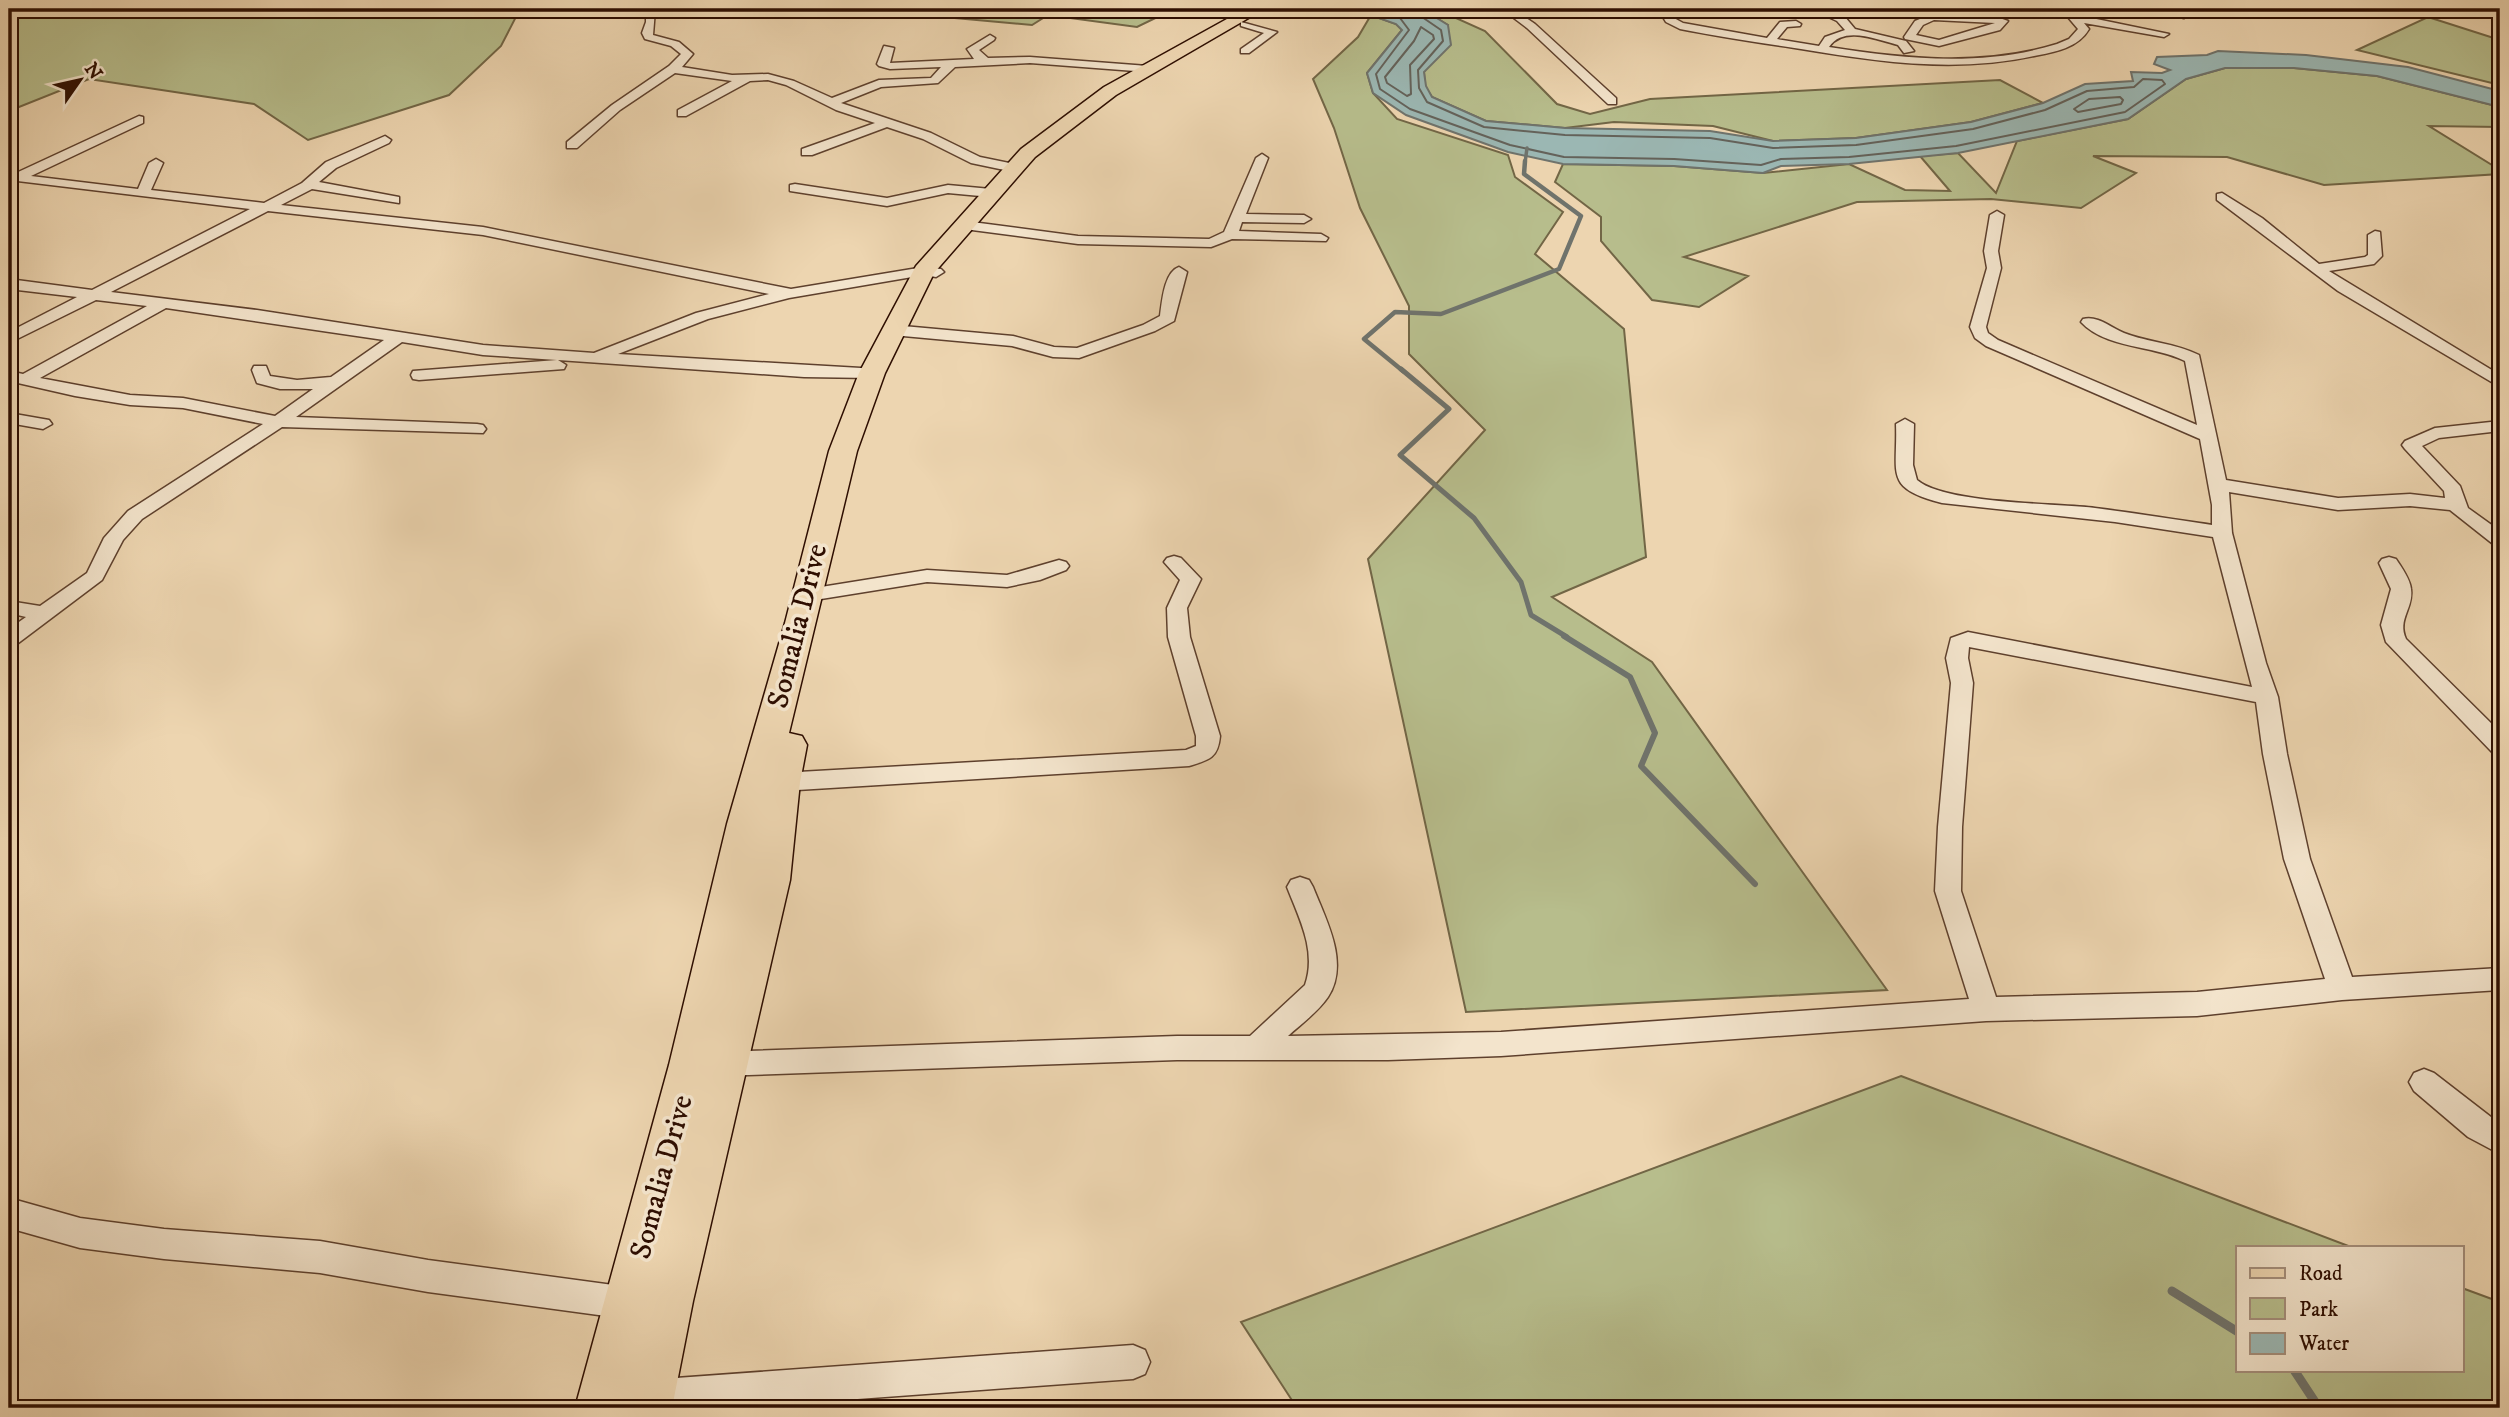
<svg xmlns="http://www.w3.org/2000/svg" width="2509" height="1417" font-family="'IM FELL DW Pica',serif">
<rect width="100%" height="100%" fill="#edd5b0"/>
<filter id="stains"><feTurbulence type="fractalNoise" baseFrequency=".00286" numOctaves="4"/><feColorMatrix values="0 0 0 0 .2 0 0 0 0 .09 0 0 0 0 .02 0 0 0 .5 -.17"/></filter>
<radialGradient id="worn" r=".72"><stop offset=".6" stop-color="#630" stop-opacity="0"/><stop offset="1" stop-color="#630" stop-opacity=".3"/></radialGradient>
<!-- green -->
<g fill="#b7bd8c" stroke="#726646" stroke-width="2">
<polygon points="9,9 520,9 501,46 449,95 308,140 254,104 89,79 9,111"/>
<polygon points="727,9 846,9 821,18 728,15"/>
<polygon points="855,9 1174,9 1137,27 1048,15 1032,25"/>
<polygon points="1422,9 1436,9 1485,31 1557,104 1590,114 1650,99 2000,80 2043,103 1971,122 1856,138 1773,141 1713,126 1614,122 1565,128 1486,121 1432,97 1425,86 1424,72 1448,25"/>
<polygon points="1371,15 1396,24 1402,30 1367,73 1373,93 1397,119 1508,155 1515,177 1563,212 1535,254 1624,329 1646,557 1552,597 1652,662 1887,990 1466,1012 1368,559 1485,430 1409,354 1409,306 1360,208 1334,128 1313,79 1358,37"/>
<polygon points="2428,17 2500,40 2500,85 2357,50"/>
<polygon points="2225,68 2294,68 2377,76 2500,107 2500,127 2429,126 2500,170 2500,174 2324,185 2227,157 2093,156 2136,173 2081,208 1991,199 1857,202 1684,257 1748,276 1699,307 1652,300 1601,241 1601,217 1555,182 1563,164 1674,166 1763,173 1849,164 1905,190 1950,191 1920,156 1958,153 1996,193 2017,141 2128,119 2186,79"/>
<polygon points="1901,1076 2351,1247 2238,1247 2238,1370 2462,1370 2462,1288 2500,1302 2500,1408 1297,1408 1241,1322"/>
</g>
<!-- water -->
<polygon fill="#9bb7b3" stroke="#6f736c" stroke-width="2" points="1353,9 1422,9 1448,25 1451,45 1424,72 1426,86 1432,97 1486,121 1565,128 1710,131 1773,141 1856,138 1971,122 2043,103 2085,84 2133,81 2131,72 2162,73 2170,70 2154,64 2157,57 2207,55 2218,51 2306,55 2408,67 2500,91 2500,107 2377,76 2294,68 2225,68 2186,79 2128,119 1958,153 1849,164 1781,166 1763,173 1674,166 1563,164 1508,152 1406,115 1373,93 1367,73 1402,30 1396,24"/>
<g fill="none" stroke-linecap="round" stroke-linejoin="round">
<!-- shore -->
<g stroke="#64625a" stroke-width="2">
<polyline points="1374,9 1400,18 1409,30 1376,74 1380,89 1410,109 1510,145 1564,157 1674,159 1761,165 1781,159 1849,157 1956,146 2125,112 2165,84 2162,80 2143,79 2134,87 2087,91 2045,110 1973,129 1856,145 1773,148 1710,138 1565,135 1484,127 1427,102 1419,88 1418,70 1443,41 1441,30 1422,17 1419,9"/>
<polygon points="1421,27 1433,35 1434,39 1410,65 1411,94 1407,96 1387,83 1385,77 1414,41"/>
<polygon points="2120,97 2123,100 2121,104 2078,112 2074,109 2089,99"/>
</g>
<!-- stream-far4 -->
<polyline stroke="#6f736c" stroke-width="3.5" points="1525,163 1527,148"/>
<!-- stream-far3 -->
<polyline stroke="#6f736c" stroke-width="4.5" points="1403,371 1364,339 1395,312 1441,314 1559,269 1581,216 1524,174 1525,161"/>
<!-- stream-far2 -->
<polyline stroke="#6f736c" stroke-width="5" points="1401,369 1449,409 1400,455 1474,518 1521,582 1531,615 1567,637"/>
<!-- stream-far1 -->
<polyline stroke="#6f736c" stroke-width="6" points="1564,636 1630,677 1655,733 1641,766 1755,884"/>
<!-- stream -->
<g stroke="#6f736c" stroke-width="9">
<polyline points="2172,1291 2238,1332"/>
<polyline points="2294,1370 2319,1408"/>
</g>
<defs>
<g id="minor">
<polygon points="646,9 655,10 653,35 679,42 693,54 682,67 732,75 768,74 794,81 832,98 879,80 931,78 941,67 890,69 879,66 877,64 884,46 894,48 890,63 974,59 967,49 990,35 995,38 994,40 979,50 988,58 1030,57 1148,66 1154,69 1148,72 1030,63 955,67 938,83 881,87 841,103 931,133 980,157 1019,165 1021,168 1014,172 971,163 923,139 887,127 812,155 802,155 802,149 875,123 836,110 786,85 768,80 750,81 686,116 678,116 678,110 732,81 675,73 620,110 577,148 567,148 567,142 612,105 669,66 681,54 671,46 645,39 642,33 646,22"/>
<polygon points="1502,9 1513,9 1535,24 1616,98 1616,104 1608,104 1527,28"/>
<path d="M1658,9H1668L1674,18L1683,23L1767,38L1780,22L1796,21L1801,24L1800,26L1787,27L1777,39L1819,46L1825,37L1845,30L1837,21L1811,9H1825L1845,17L1855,29L1906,41L1914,51L1904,53L1898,45C1877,40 1844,25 1829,47C1904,59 1983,67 2057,44L2069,39L2078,29L2061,9H2071L2077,15L2169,34L2164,37L2084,23L2089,29C2078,48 2055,52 2034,56C1956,73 1879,62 1801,49C1761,43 1720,37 1680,29L1666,22Z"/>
<polygon points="1696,9 1752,9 1755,12 1750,15 1701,12"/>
<polygon points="2146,9 2167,9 2189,15 2184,18"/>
<polygon points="2467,9 2482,9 2493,14 2488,17"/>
<path d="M1932,14L1997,17L2008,21L2000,30L1939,46L1905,39L1904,37L1915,21ZM1934,20L1995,23L1939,40L1916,35L1923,25Z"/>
<polygon points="1241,22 1277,32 1249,53 1241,53 1241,49 1264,33 1241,26"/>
<path d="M139,116L143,117V123L31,176L138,189L149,163L156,159L163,163L151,190L264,203L302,183L326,162L385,136L391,140L389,143L336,168L319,182L399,197V203L312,189L281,205L483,227L791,289L924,267L941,269L944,272L936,277L924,275L789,298L708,319L618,354L878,369L880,373L878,377L872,378L804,377L558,360L566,365L564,369L419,380L413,379L411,375L413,371L557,360L483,355L402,342L296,417L477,424L483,425L486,429L483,433L282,427L142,519L123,540L102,580L17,644L9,646V629L26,617L9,613V601L40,606L87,573L104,538L128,511L263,424L183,408L130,405L75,396L9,381V371L23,374L147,306L96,300L9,343V332L77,297L9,289V279L92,290L250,209L9,180V172L16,173ZM268,211L483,235L769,294L696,313L594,353L483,345L257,310L111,292ZM166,308L384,340L331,377L297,380L270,376L266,366H254L252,370L257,383L280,389H313L275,416L183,398L130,395L40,378Z"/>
<polygon points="1262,154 1268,158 1246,214 1304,215 1311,219 1304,223 1242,222 1239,231 1321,234 1328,238 1326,241 1232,239 1211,247 1078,244 972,230 965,226 972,222 1078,236 1209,239 1224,232 1256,158"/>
<polygon points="795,184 887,198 948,185 991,189 998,193 991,197 948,193 887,206 790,191 790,185"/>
<polygon points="2222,193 2262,218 2319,264 2365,257 2368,255 2368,235 2375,231 2380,232 2382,256 2374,264 2329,271 2500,375 2500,387 2338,291 2217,200 2217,194"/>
<path d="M1997,211L2004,215L1998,251L2001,268L1986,327L1988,333L1998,340L2197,425L2185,361C2154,345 2106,349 2081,322L2083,319C2098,315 2111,328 2124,333C2150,343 2172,342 2199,355L2226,480L2338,498L2410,494L2445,498L2444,491L2405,449L2402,445L2405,441L2435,428L2500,421V431L2439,438L2422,446L2460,486L2468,508L2500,531V546L2493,544L2450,510L2410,506L2338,510L2229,492L2232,533L2266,663L2278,697L2287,754L2310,859L2352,977L2500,968V990L2342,1000L2197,1016L1986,1021L1501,1056L1388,1060H1177L718,1076L708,1073L703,1064L708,1055L718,1052L1177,1036H1250L1305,985C1317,951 1299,918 1287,887L1291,880L1300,877L1309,880L1313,887C1326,920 1350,963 1328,997C1318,1012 1301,1024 1288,1036L1501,1032L1969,999L1935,891L1938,827L1951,683L1946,658L1951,638L1968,632L2252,687L2213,537L2115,522L1942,503C1883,488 1898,474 1896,424L1905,419L1914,424L1913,465L1917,480C1945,504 2055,503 2095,508C2135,513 2173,519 2212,525V505L2200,439L1986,346L1975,338L1970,327L1987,268L1984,251L1990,215ZM1969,647L2256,702L2263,754L2284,859L2325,979L2197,992L1996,997L1961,891L1962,827L1973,683L1968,658Z"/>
<path d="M1179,267L1187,272L1174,321L1155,331L1079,358L1053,357L1012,346L903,336L895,331L903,326L1013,336L1054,347L1077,348L1143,325L1160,316C1162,302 1164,272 1179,267Z"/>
<polygon points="9,413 49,420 52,424 43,429 9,423"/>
<path d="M1174,556L1181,558L1201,579L1187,608L1190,637L1220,736C1218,758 1209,760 1189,766L781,791L772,788L769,782L772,776L781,773L1186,750L1196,746V736L1168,637L1167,608L1180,580L1164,562L1167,558Z"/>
<path d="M2389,557L2396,559C2402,568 2410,579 2411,589C2414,608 2397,619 2406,639L2500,732V754L2492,752L2386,642L2381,625L2391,589L2379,563L2382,559Z"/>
<polygon points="1059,560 1066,562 1069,566 1066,570 1040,580 1007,587 927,582 821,599 814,597 811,593 814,589 821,587 927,570 1007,575"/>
<polygon points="2424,1069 2434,1073 2500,1124 2500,1154 2468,1137 2414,1091 2409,1082 2414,1073"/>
<polygon points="9,1198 80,1218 164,1229 320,1241 428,1260 628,1287 640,1291 645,1303 640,1315 628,1319 428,1292 320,1273 164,1259 80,1248 9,1228"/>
<polygon points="1133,1345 1145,1350 1150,1362 1145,1374 1133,1379 734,1408 635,1408 631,1397 636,1385 648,1380"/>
</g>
<polygon id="primary" points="1245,9 1264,9 1116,95 1035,157 934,273 885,373 857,451 789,733 802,736 807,745 800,782 790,880 693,1301 672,1408 575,1408 669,1065 727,824 785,623 829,451 859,373 916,266 1021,149 1104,87"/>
</defs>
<!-- minor casing -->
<use href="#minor" stroke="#5e402d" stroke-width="3"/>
<!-- primary casing -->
<use href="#primary" stroke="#2e0e01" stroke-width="3"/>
<!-- minor -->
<use href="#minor" fill="#f3e4cc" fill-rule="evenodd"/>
<!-- primary -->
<use href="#primary" fill="#edd5b0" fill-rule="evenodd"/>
</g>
<g text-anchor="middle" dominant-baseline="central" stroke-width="7" stroke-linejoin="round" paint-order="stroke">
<!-- street labels -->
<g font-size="30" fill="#2e0e01" stroke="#f3e4cc">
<text transform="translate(798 626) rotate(-76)">Somalia Drive</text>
<text transform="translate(662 1177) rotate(-75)">Somalia Drive</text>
</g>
</g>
<!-- margin -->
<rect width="2509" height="1417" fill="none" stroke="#edd5b0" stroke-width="35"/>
<rect x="10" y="10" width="2488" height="1396" fill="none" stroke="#2e0e01" stroke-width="3.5"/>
<rect x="18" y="18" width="2474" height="1382" fill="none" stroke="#2e0e01" stroke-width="2"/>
<!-- legend -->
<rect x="2236" y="1246" width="228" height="126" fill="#f3e4cc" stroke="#a48e7b" stroke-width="2"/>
<rect x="2250" y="1268" width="35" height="10" fill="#edd5b0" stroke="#a48e7b" stroke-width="2"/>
<text x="2299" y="1280" font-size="21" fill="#2e0e01">Road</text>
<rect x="2250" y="1298" width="35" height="21" fill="#b7bd8c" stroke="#a48e7b" stroke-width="2"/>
<text x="2299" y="1316" font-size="21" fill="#2e0e01">Park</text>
<rect x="2250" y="1333" width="35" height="21" fill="#9bb7b3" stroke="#a48e7b" stroke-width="2"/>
<text x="2299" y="1350" font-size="21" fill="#2e0e01">Water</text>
<!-- north arrow -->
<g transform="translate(80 80) rotate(56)" stroke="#f3e4cc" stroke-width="5" paint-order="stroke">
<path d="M0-5L12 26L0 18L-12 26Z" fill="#2e0e01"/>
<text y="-10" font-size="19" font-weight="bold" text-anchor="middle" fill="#2e0e01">N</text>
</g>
<rect width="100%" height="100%" filter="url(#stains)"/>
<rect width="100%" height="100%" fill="url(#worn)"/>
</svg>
